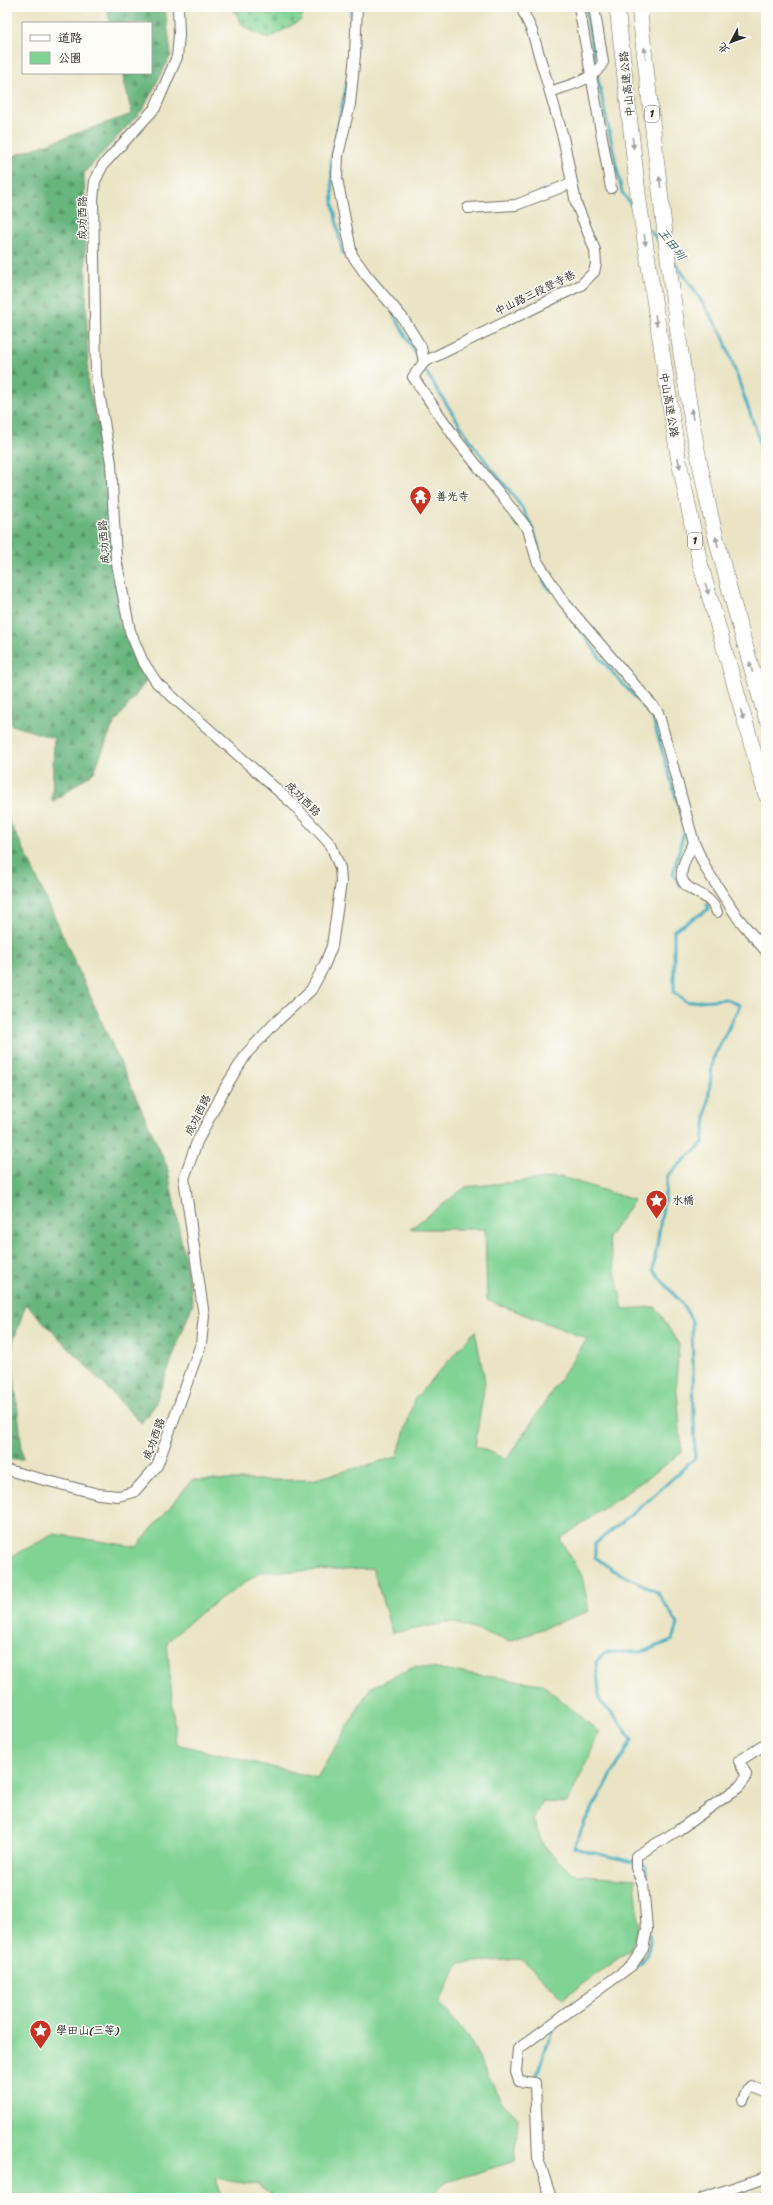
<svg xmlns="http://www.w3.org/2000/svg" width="773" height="2205" font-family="Sriracha,'LXGW WenKai TC',sans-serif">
<defs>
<pattern id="forest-firs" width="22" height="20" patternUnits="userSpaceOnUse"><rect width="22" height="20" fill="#68b57e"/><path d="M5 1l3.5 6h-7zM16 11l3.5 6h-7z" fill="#569367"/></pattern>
<pattern id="cemetery-stones" width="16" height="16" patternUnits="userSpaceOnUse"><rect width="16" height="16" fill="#81d394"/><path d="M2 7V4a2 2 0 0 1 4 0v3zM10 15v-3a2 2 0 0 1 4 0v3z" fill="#70b580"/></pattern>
</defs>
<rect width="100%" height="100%" fill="#fdfcf7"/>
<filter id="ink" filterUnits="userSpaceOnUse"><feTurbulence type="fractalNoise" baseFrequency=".025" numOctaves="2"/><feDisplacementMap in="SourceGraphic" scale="8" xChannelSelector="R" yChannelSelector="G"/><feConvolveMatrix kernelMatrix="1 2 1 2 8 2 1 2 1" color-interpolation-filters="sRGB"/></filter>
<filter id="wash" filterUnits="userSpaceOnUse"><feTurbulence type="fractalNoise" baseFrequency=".012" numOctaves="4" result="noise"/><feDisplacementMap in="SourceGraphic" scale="16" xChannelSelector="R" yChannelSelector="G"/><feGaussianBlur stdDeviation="0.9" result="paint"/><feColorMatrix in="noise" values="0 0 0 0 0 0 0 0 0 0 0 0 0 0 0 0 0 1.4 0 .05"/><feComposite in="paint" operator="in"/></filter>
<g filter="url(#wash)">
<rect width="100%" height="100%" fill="#eae4c5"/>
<!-- green -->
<polygon fill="#81d394" stroke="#567f60" points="562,1177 634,1200 608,1238 623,1309 656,1307 679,1345 676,1379 682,1452 660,1469 560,1539 582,1576 589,1611 510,1641 452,1622 392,1633 373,1569 261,1572 200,1613 167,1642 176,1744 317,1778 370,1688 416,1666 542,1684 599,1732 587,1762 567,1803 543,1802 533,1820 543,1845 572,1874 635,1879 639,1925 630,1950 563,1998 521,1959 459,1963 439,2002 468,2037 501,2101 518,2118 515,2161 444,2183 431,2198 274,2198 258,2185 215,2179 223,2198 7,2198 7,1559 54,1534 137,1547 192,1480 312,1480 397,1457 414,1400 475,1331 485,1382 475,1446 507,1459 587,1339 487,1300 485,1229 410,1229 466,1187"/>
<!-- forest -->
<g fill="url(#forest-firs)" stroke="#4a7054">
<polygon points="107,7 165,7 171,55 143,109 84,173 88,386 110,474 119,621 146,681 112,727 94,772 52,802 54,738 11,725 7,654 7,158 132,114 122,73 151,73 151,23 110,23"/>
<polygon points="7,818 21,843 167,1166 193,1303 154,1407 141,1423 26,1304 11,1348 23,1459 7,1459"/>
</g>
<!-- cemetery -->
<polygon fill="url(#cemetery-stones)" stroke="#567f60" points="233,7 304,7 301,20 268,39 243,26"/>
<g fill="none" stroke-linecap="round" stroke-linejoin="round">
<!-- stream -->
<g stroke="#40acbe" stroke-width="3">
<polyline points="585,7 596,68"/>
<polyline points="350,61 351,7"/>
<polyline points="597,74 622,192 634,209"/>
<polyline points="348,77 331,160 333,203 342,252 353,264"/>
<polyline points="650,230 661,244"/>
<polyline points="675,263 694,289 723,336 758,436 766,485"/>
<polyline points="394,315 420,362"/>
<path d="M423,367C440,394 457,421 475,447C501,484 533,508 540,556"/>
<polyline points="543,577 544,582 551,591"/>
<polyline points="567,613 604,663 652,716 685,828 673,874 680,885"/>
<polyline points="633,1862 574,1848 585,1821 632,1740 617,1719 600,1701 596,1662 605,1652 642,1652 673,1640 678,1624 657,1592 613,1570 595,1557 595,1544 649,1500 695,1458 692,1321 683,1305 653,1270 668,1175 703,1143 713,1059 740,1005 725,999 687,1002 674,992 674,930 709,909 707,904"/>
<polyline points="639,1863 646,1866 647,1883"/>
<path d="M634,1968C646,1961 651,1948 650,1934"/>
<polyline points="535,2080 552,2031 556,2027"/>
<polyline points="750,2198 766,2192"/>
</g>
</g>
</g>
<g filter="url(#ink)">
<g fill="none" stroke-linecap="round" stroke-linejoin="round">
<defs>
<g id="minor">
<polyline points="357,7 355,55 350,104 338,155 337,179 352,255 367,276 402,317 421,347 424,362"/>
<polyline points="521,7 532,31 550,92"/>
<polyline points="579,7 611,188"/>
<path d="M594,7L603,62C594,81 568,85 550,92L563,137L576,203L595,250L596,264L594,272L581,285L424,362L413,377L456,439L528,529L537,561L563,601L658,712L694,843L706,869L738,918L766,951"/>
<polyline points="468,208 516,205 572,183"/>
<path d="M694,843C660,900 705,881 717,912"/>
<polyline points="7,1470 98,1494 118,1496 134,1492 157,1466 201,1344 204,1316 184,1178 197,1142 225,1088 247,1053 274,1024 311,990 324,966 332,946 341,882 340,868 331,845 293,804 157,683 142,660 130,631 116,559 111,463 96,375 93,199 95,181 103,165 155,108 177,57 179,35 178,7"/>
<polyline points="743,2100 748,2089 751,2086 766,2092"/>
<polyline points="551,2198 538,2158 535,2083 519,2081 516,2072 518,2049 631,1966 643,1949 647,1929 643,1884 636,1868 636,1856 677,1831 739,1787 745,1779 746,1774 739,1761 766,1744"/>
<polyline points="703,2198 766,2177"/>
</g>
<g id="highway">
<polyline points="617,7 639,202 678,456 700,563 766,795"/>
<path d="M639,7C659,174 673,343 709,508C725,579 746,648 766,718"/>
</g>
</defs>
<!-- minor casing -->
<use href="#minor" stroke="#6e6c61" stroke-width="12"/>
<!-- highway casing -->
<use href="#highway" stroke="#6e6c61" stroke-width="16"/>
<!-- minor -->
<use href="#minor" stroke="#fff" stroke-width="10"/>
<!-- highway -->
<use href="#highway" stroke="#fff" stroke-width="15"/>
</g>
<!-- one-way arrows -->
<defs><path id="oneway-solid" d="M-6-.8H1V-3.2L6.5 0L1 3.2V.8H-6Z"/></defs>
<g fill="#a0a0a0">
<use href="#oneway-solid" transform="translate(645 53) rotate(-97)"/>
<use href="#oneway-solid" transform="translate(633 143) rotate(84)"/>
<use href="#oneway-solid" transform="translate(660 182) rotate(-97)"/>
<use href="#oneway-solid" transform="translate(645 240) rotate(82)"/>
<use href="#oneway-solid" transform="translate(656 320) rotate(81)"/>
<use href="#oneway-solid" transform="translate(692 414) rotate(-99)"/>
<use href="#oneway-solid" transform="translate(679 463) rotate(78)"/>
<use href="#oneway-solid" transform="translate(717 542) rotate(-103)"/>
<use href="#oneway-solid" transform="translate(707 589) rotate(74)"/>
<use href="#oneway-solid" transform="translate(751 667) rotate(-106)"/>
<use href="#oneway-solid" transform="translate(742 715) rotate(75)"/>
</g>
</g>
<!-- icons -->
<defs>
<symbol id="temple-pin" viewBox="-11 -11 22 30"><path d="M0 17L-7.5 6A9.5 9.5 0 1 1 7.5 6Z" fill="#c8321e" stroke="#fdfcf7"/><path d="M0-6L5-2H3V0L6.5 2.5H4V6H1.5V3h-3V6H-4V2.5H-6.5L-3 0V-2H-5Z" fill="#fff"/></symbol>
<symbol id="sight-pin" viewBox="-11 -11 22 30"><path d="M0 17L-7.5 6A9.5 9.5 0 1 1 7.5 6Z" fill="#c8321e" stroke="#fdfcf7"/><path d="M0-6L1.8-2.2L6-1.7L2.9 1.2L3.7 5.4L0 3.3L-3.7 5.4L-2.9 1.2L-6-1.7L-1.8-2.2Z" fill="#fff"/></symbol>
</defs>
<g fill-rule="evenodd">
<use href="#temple-pin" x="408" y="484" width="25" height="34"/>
<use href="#sight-pin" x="644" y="1188" width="25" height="34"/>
<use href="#sight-pin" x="28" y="2018" width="25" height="34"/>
</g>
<g text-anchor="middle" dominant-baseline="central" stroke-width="3" stroke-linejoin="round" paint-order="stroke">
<!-- shield labels -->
<g fill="#fdfcf7" stroke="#6a6a68" stroke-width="1">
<rect x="645" y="106" width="14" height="16" rx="3"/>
<rect x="688" y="533" width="14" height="16" rx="3"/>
</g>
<g font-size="10" font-weight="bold" fill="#2b2b2b">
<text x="652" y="114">1</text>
<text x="695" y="541">1</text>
</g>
<!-- street labels -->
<g font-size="11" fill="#2b2b2b" stroke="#fdfcf7">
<text transform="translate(627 84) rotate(-96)">中山高速公路</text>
<text transform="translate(82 218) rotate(-90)">成功西路</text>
<text transform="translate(535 293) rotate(-26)">中山路三段登寺巷</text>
<text transform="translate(669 405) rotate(80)">中山高速公路</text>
<text transform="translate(104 542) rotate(-94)">成功西路</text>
<text transform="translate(303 799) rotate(45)">成功西路</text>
<text transform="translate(198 1115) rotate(-63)">成功西路</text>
<text transform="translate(154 1439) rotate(-70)">成功西路</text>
</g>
<!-- poi labels -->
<g font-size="11" fill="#2b2b2b" stroke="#fdfcf7" text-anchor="start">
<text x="436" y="496">善光寺</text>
<text x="672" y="1200">水橋</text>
<text x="56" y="2030">學田山(三等)</text>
</g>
<!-- water labels -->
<g font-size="12" font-style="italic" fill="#335f66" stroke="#fdfcf7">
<text transform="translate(672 244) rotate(53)">王田圳</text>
</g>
</g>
<!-- margin -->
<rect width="773" height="2205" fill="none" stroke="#fdfcf7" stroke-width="24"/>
<!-- legend -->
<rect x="22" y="22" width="130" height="52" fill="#fdfcf7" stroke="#a9a8a5"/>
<rect x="30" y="35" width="20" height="6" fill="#ffffff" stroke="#a9a8a5"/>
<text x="58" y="42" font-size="12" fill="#2b2b2b">道路</text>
<rect x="30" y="52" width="20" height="12" fill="#81d394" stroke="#a9a8a5"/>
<text x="58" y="62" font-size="12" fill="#2b2b2b">公園</text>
<!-- north arrow -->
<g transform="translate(731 42) rotate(229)" stroke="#fdfcf7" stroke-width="3" paint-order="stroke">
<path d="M0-3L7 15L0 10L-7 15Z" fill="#2b2b2b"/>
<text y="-6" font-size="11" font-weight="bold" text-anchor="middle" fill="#2b2b2b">北</text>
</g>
</svg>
